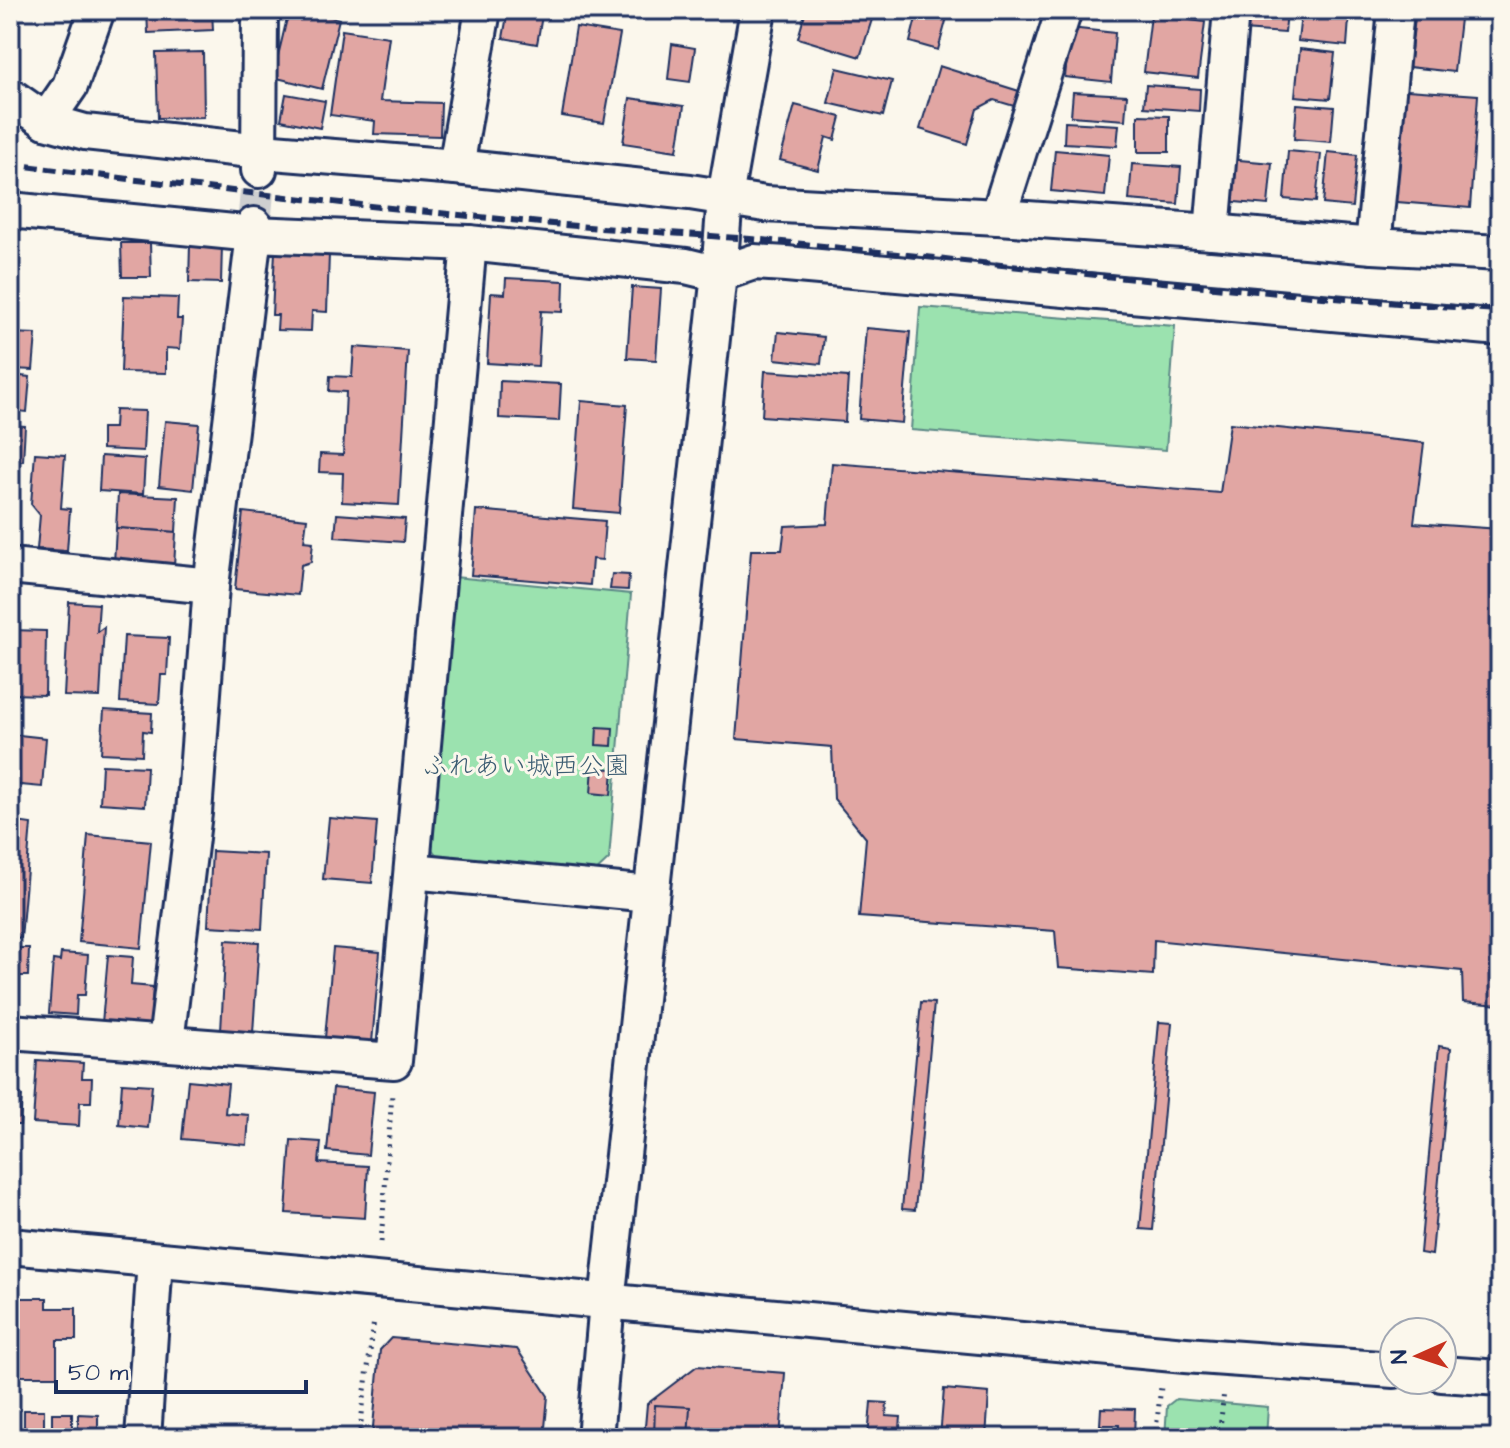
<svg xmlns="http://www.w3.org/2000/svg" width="1510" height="1448" font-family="'Architects Daughter','Klee One',sans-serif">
<rect width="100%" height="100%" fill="#fbf7ec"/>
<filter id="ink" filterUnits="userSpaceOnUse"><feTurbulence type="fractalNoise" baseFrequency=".0125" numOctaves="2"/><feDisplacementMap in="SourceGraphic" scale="16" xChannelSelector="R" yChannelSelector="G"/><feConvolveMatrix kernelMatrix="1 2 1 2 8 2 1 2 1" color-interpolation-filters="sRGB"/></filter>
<g filter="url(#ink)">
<!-- green -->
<g fill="#9be2af" stroke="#5b8886" stroke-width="2">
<polygon points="920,307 1175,326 1166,450 911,430"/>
<polygon points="454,577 631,594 609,859 591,876 438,857 426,841"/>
<polygon points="1176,1399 1268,1407 1266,1438 1165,1438 1167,1406"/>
</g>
<!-- building -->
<g fill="#e1a6a3" stroke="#1b2f5e" stroke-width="2">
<polygon points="147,10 212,10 213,30 148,33"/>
<polygon points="289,10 302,10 339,19 322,89 273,77"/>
<polygon points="508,10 543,10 537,44 503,38"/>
<polygon points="806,10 875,10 860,57 798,38"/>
<polygon points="918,10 933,10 948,14 938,50 910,42"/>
<polygon points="1245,10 1287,10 1285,33 1243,30"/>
<polygon points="1416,10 1461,10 1454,72 1409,67"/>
<polygon points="1495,10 1500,10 1500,29 1493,29"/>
<polygon points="1301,14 1349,19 1347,46 1298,41"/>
<polygon points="1151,15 1205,22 1198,78 1144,72"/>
<polygon points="576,27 620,34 604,123 562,116"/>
<polygon points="1070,28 1115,33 1111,82 1065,77"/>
<polygon points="342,30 389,37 380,101 441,103 440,136 374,134 375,121 330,115"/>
<polygon points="672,44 695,48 690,82 668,79"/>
<polygon points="1300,49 1335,53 1330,99 1295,96"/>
<polygon points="203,52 204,117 158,118 156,53"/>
<polygon points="939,66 1019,91 1014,106 994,100 977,109 967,144 920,129"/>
<polygon points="837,68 892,81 883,116 828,103"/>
<polygon points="1146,85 1200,89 1199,111 1144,107"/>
<polygon points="1393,89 1478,95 1470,208 1385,201"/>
<polygon points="1073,92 1127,95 1125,120 1071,116"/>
<polygon points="286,94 325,101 320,128 281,120"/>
<polygon points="630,98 684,106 677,151 623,143"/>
<polygon points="1297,104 1334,107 1331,142 1294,139"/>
<polygon points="795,105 841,117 835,140 826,137 818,170 780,160"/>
<polygon points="1138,115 1169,116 1169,152 1138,152"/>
<polygon points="1065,122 1119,125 1117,146 1064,143"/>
<polygon points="1055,150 1109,155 1105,196 1051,191"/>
<polygon points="1288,151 1321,154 1316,202 1284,199"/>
<polygon points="1328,152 1357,155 1352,207 1323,204"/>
<polygon points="1228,159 1272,163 1268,205 1224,201"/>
<polygon points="1132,164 1181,167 1178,204 1129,200"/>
<polygon points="121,243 150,243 151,277 122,277"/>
<polygon points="190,244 222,245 221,283 189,282"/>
<polygon points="275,251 329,254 327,312 312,311 311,331 277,330 278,315 272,315"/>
<polygon points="506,278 564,281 563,312 541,311 538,366 487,363 491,293 505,294"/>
<polygon points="632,287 661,289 656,360 627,358"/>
<polygon points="124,296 178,298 177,319 182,319 180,349 166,348 166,373 121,372"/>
<polygon points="866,328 910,332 902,423 859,419"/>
<polygon points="778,332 824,337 821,364 775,359"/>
<polygon points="10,333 36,334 33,370 14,369 15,350 10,349"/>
<polygon points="354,347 408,351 399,505 342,502 343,473 319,472 320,454 343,455 346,392 329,391 330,376 352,377"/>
<polygon points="765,371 848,377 845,422 762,416"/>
<polygon points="10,375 30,377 27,412 10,410"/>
<polygon points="500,381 561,384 559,421 499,418"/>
<polygon points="581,401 627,405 619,513 573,509"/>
<polygon points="115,410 145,411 143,451 102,449 102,428 114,428"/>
<polygon points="165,421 199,424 193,490 159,486"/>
<polygon points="1230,423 1424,443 1414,523 1500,529 1500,1005 1463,1002 1462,971 1154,940 1153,975 1058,968 1055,931 859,917 866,838 834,799 832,747 736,739 751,550 782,550 785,526 827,524 832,463 1220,493"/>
<polygon points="10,425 25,426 23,461 10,461"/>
<polygon points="35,453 65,455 61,508 70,509 67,551 37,549 40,515 31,504"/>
<polygon points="101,456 145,459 143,494 99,491"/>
<polygon points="118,494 178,497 176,532 116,528"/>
<polygon points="476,510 605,521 602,560 592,559 590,585 471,575"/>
<polygon points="243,512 307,519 304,541 313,542 311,562 301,565 298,595 235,589"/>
<polygon points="337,514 405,519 403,542 335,537"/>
<polygon points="116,528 176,532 174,567 114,563"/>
<polygon points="612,574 629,575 628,590 610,589"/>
<polygon points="69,602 99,604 97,632 104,627 100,697 64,696"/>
<polygon points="10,630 46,631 45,695 10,694"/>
<polygon points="124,636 169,638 167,675 161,675 159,704 120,702"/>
<rect x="10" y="701" width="4" height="29"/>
<polygon points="104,710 152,713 151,732 143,731 142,755 101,753"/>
<polygon points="597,727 613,728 612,746 596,745"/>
<polygon points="10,734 46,738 42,787 10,784"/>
<polygon points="102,765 147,767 145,806 100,803"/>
<polygon points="593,768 613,769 611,795 591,793"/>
<polygon points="329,818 377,822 372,883 323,879"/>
<polygon points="10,821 31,824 21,938 10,937"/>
<polygon points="88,835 151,841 141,948 79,942"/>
<polygon points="212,851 266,854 262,929 208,926"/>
<polygon points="226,940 259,942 253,1033 221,1031"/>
<polygon points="10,948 29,948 28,976 20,976 19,1007 10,1007"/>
<polygon points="333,948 380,952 372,1043 325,1038"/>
<polygon points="61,953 88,955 85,995 77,995 76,1015 49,1013 53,960 60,961"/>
<polygon points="108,955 133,957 131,985 153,987 150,1027 102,1023"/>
<polygon points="921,1002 934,1003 915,1210 902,1209"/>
<polygon points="1159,1022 1172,1023 1153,1230 1140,1229"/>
<polygon points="1439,1046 1451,1048 1432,1255 1420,1253"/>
<polygon points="37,1060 83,1063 82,1078 92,1078 91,1102 80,1102 79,1126 33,1123"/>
<polygon points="188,1080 228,1084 225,1113 249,1115 247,1145 182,1139"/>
<polygon points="122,1083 152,1085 148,1128 119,1125"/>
<polygon points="333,1088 374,1092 368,1155 327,1151"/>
<polygon points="10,1095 22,1096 20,1125 10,1125"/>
<polygon points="291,1140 321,1142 319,1163 368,1166 365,1218 286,1213"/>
<polygon points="18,1298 47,1298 47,1308 76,1308 76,1340 57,1340 57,1376 17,1376"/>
<polygon points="391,1338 517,1349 548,1396 544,1438 372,1438 380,1350"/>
<polygon points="697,1366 785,1373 780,1438 644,1438 647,1404"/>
<polygon points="944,1389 989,1393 986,1438 940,1438"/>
<polygon points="871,1402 887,1403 886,1416 901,1417 899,1438 868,1438"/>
<polygon points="655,1405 690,1407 688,1438 654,1438"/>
<rect x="10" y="1408" width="6" height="30"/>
<polygon points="1101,1408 1135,1409 1134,1438 1118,1438 1119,1425 1100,1425"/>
<rect x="24" y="1410" width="20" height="28"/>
<rect x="52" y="1413" width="20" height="25"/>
<polygon points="78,1414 98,1415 98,1438 78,1438"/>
<polygon points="1440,1430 1500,1434 1500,1438 1439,1438"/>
</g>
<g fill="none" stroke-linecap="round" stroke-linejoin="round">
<!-- minor-tunnel -->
<polyline stroke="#cecfd0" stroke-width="34" stroke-dasharray="34 17" stroke-linecap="butt" points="254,225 259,170"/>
<defs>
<g id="minor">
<polyline points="10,96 46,121 85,132 261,151 456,167 690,192 765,204 998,217 1212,232 1373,246 1500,253"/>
<polyline points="46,121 70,86 97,10"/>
<polyline points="456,167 483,10"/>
<polyline points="259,170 260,10"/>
<polyline points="10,210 254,234 254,225"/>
<polyline points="998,217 1064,10"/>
<polyline points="1212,232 1231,10"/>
<polyline points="1373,246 1396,10"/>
<polyline points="10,566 211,586"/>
<polyline points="412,871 651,894"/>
<polyline points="10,1032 394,1061 469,243"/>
<polyline points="166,1042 194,813 211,586 254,234 469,243 686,266 719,274 754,262 786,264 1500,328"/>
<polyline points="10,1246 1185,1355 1394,1370"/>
<polyline points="1442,1374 1500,1378"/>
<polyline points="143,1438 155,1260"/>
<polyline points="595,1438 607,1302 719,274 725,197 758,10"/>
</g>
</defs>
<!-- minor casing -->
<use href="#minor" stroke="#1b2f5e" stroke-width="40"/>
<!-- path -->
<g stroke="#1b2f5e" stroke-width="5" stroke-dasharray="2 6" stroke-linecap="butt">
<polyline points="381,1242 392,1094"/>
<polyline points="359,1438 374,1320"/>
<polyline points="1155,1438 1161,1387"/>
<polyline points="1219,1438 1224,1391"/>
</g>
<!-- minor -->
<use href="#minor" stroke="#fbf7ec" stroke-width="34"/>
<!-- rail -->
<path stroke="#1b2f5e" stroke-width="6" stroke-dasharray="12 6" stroke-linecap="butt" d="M10,164C186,187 364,206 541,223C628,231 716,235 803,244C1036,268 1267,296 1500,310"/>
</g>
</g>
<g text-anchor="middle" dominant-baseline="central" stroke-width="6" stroke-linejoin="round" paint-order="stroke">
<!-- park labels -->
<g font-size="26" fill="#3b5c72" stroke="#fbf7ec">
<text x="526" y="766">ふれあい城西公園</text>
</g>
</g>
<!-- margin -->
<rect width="1510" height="1448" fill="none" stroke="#fbf7ec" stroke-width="40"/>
<rect x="20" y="20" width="1470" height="1408" fill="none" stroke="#1b2f5e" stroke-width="3" filter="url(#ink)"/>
<!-- north arrow -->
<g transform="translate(1418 1356) rotate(267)"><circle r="38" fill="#fbf7ec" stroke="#a1a7b3" stroke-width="2"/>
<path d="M0-6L14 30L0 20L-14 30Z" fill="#c8321e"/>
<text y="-12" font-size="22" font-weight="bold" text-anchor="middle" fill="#1b2f5e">N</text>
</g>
<!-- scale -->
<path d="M56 1380v12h250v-12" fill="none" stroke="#1b2f5e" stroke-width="4"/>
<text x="68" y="1380" font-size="24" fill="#1b2f5e" stroke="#fbf7ec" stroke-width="6" paint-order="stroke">50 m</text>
</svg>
